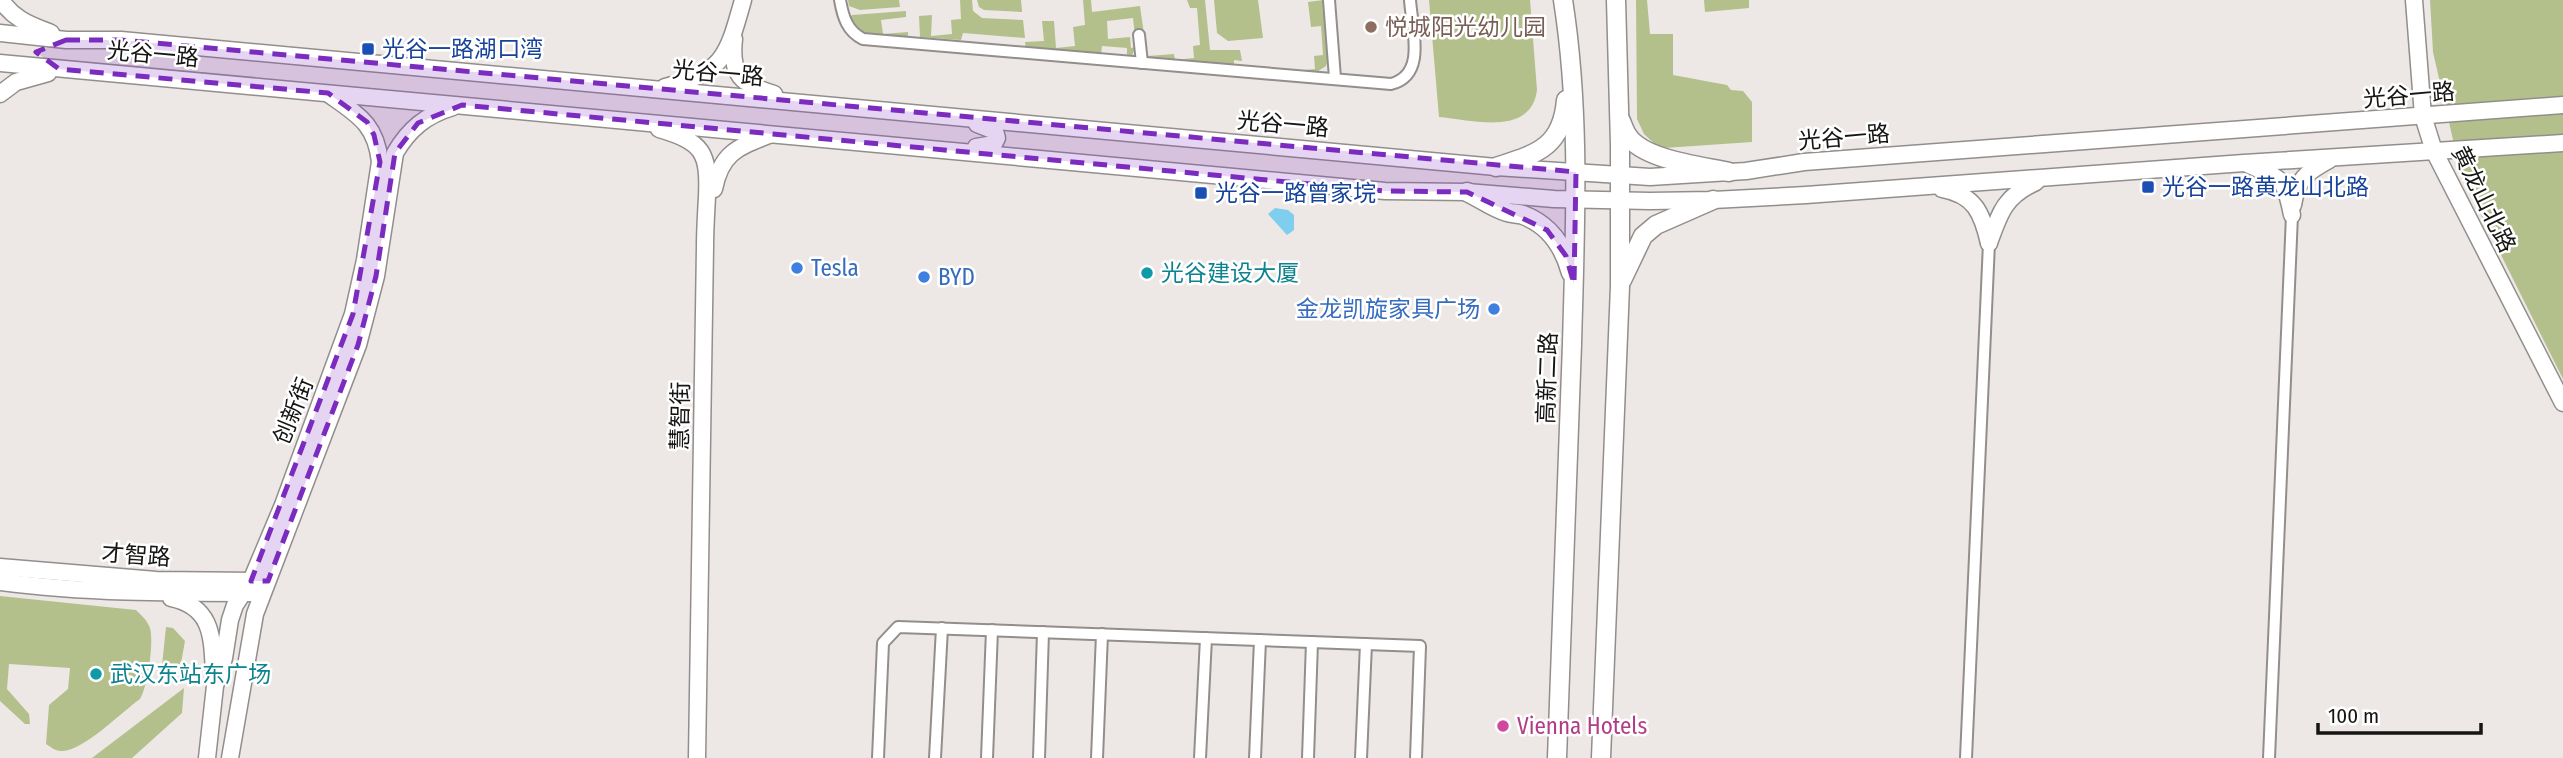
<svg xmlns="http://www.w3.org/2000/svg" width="2563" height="758" font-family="'Fira Sans Condensed','Noto Sans SC',sans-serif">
<rect width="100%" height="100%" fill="#ede8e5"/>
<!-- green -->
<g fill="#b3c08c">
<polygon points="848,0 899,0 900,7 860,10 849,6"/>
<polygon points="960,0 972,0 973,11 982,18 1023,20 1025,38 963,33 961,40 920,37 919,16 932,15 931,36 952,34 951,20 961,19"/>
<polygon points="977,0 1021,0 1022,12 984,10 979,7"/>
<polygon points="1083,0 1091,0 1092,12 1140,6 1144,34 1135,36 1133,18 1107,21 1108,39 1130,37 1131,48 1135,47 1132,56 1127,57 1127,48 1102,46 1101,56 1026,50 1025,42 1044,41 1042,21 1054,21 1056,48 1075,46 1073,27 1085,25"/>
<polygon points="1187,0 1205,0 1210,50 1240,50 1242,61 1234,60 1234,66 1148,60 1148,56 1174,54 1175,60 1194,58 1193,46 1200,45 1197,8 1190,8"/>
<polygon points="1214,0 1258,0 1263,38 1228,41 1217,33"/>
<polygon points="1323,0 1329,56 1326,66 1315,73 1294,71 1315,69 1314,56 1323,55 1321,26 1311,27 1308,2"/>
<path d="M1429,0H1530L1537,90C1531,137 1472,120 1439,117Z"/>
<polygon points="1636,0 1647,0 1650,34 1673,34 1673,75 1727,85 1731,90 1743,91 1752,102 1752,142 1664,148 1657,146 1644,134 1637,119"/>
<polygon points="1704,0 1749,0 1749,8 1705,12"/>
<polygon points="2430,0 2563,0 2563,379 2461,175 2433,52"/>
<polygon points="906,11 906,17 881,20 883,34 908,32 908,38 864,36 848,19 852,15"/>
<path d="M0,596L136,610C142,616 147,620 150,628C154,642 148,686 140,699C123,711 81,753 61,751C55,751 51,747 46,744L49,705L68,689L70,668L9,664L7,689L29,714L30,724H25L0,701Z"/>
<polygon points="166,627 173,628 185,641 181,663 164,678 161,675"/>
<polygon points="184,688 182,713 132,758 92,758"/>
</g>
<!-- water -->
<polygon fill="#7fceef" points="1275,208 1288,210 1294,215 1294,230 1287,235 1268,214"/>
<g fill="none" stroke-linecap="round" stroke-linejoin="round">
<defs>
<g id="street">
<path d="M840,0C843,17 847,31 863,39L1391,84C1427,75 1412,29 1410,0"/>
<polyline points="1329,0 1335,78"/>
<polyline points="1139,35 1142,63"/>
<polyline points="878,758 883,643 898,627 1420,646 1416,758"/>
<polyline points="935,758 942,628"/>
<polyline points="987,758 992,630"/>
<polyline points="1039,758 1043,632"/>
<polyline points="1097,758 1102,634"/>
<polyline points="1200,758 1206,638"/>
<polyline points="1255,758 1260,640"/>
<polyline points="1308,758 1312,642"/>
<polyline points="1361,758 1366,644"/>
<polyline points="1966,758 1989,243"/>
<polyline points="2269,758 2292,215"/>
</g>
<g id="secondary">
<path d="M1,0C14,20 31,25 51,33"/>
<polyline points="2414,0 2423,116 2434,151 2563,403"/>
<polyline points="0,33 66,40 121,40 1496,167 1650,177 1746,171 1804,162 2563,105"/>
<path d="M734,39C730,75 741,84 774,94"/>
<polyline points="0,63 1385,191 1467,192 1554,199 1650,201 1713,200 1806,195 2244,163 2563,143"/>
<path d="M665,87C724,72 727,57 743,0"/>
<polyline points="0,94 16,82 48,73"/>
<path d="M659,129C703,142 709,152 707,197C706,214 705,231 705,247L697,758"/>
<polyline points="976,147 994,144 997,138 995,131 977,124"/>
<path d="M2247,164C2282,180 2284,175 2292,215"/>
<path d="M714,189C721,153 738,147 769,135"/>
<path d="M1942,189C1975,195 1982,213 1989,243"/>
<path d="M2293,205C2297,179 2307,172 2329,160"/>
<path d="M1989,243C2000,212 2005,196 2036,182"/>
<polyline points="0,567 156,580 259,581"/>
<path d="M0,582C84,593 168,593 252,593"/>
<path d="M171,598C213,607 212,637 214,673"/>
<path d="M207,758L215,686L224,658L230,620L235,605L251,581L283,505L353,314L365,260L380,162C376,124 358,115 330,95"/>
<path d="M230,758L255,614L358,345L376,276L395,153C409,129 426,115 453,107"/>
</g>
<g id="primary">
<path d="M1621,121C1623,126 1625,132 1628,136C1644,160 1702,166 1729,172"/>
<path d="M1496,167C1536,154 1562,148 1566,100"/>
<path d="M1467,192C1480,198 1493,208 1507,212C1512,214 1518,213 1523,215C1550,225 1564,247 1571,273"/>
<polyline points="1622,280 1643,236 1656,225 1713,200"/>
<path d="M1557,758C1563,620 1568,482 1572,344C1575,229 1581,114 1563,0"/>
<polyline points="1601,758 1620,286 1620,145 1616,0"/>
</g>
</defs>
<!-- street casing -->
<use href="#street" stroke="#928e8b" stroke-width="14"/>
<!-- secondary casing -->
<use href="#secondary" stroke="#928e8b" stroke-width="19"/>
<!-- primary casing -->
<use href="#primary" stroke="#928e8b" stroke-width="21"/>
<!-- street -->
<use href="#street" stroke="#fff" stroke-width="10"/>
<!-- secondary -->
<use href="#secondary" stroke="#fff" stroke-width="16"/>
<!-- primary -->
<use href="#primary" stroke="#fff" stroke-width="18"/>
</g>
<!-- marked area -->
<path fill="#7b2cbf" fill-opacity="0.2" stroke="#7b2cbf" stroke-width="5" stroke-dasharray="14 9" stroke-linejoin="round" d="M66,40H121L1576,172L1574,284L1566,256L1547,230L1467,192L1385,191L462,105L418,123L395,153L376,276L358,345L268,581H251L353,314L380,162L374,135L367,122L328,93L59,69L36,52Z"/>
<!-- markers -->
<circle fill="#8d6e63" stroke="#fff" stroke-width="2.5" cx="1371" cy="27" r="7"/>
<g fill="#1a4fb4" stroke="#fff" stroke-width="2.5">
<rect x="361" y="42" width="14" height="14" rx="3.5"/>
<rect x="2141" y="180" width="14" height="14" rx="3.5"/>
<rect x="1194" y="186" width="14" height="14" rx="3.5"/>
</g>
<g fill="#3f7fe0" stroke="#fff" stroke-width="2.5">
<circle cx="797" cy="268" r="7"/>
<circle cx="924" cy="277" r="7"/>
<circle cx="1494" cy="309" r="7"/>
</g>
<g fill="#0f9aa8" stroke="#fff" stroke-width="2.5">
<circle cx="1147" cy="273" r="7"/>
<circle cx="96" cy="674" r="7"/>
</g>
<circle fill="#d1479c" stroke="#fff" stroke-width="2.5" cx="1503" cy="726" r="7"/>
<g text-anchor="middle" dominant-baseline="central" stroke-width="5" stroke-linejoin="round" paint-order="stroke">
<!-- education labels -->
<g font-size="23" fill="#785e54" stroke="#fff" text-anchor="start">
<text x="1385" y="27">悦城阳光幼儿园</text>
</g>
<!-- transit labels -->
<g font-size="23" fill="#164399" stroke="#fff" text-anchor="start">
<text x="382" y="49">光谷一路湖口湾</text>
<text x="2162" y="187">光谷一路黄龙山北路</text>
<text x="1215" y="193">光谷一路曾家垸</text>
</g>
<!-- street labels -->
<g font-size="23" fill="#161514" stroke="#fff">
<text transform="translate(153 54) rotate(5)">光谷一路</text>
<text transform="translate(718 73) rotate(5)">光谷一路</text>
<text transform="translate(2409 95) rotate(-5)">光谷一路</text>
<text transform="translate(1283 124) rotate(5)">光谷一路</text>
<text transform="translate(1844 137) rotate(-5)">光谷一路</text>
<text transform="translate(2484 199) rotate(64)">黄龙山北路</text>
<text transform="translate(1547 378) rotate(-88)">高新二路</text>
<text transform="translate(293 411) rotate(-68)">创新街</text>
<text transform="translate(680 416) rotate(-89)">慧智街</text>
<text transform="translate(136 555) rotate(4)">才智路</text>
</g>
<!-- shop labels -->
<g font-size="23" fill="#366cbe" stroke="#fff" text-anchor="start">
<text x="811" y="268">Tesla</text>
<text x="938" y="277">BYD</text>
<text x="1480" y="309" text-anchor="end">金龙凯旋家具广场</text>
</g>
<!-- culture labels -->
<g font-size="23" fill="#0d838f" stroke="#fff" text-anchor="start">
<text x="1161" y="273">光谷建设大厦</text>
<text x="110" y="674">武汉东站东广场</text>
</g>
<!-- hotel labels -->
<g font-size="23" fill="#b23c85" stroke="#fff" text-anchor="start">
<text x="1517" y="726">Vienna Hotels</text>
</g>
</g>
<!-- scale -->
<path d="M2318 723v10h163v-10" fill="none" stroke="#161514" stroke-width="3.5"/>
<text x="2328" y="723" font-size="21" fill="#161514" stroke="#ffffff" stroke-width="5" paint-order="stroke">100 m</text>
</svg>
